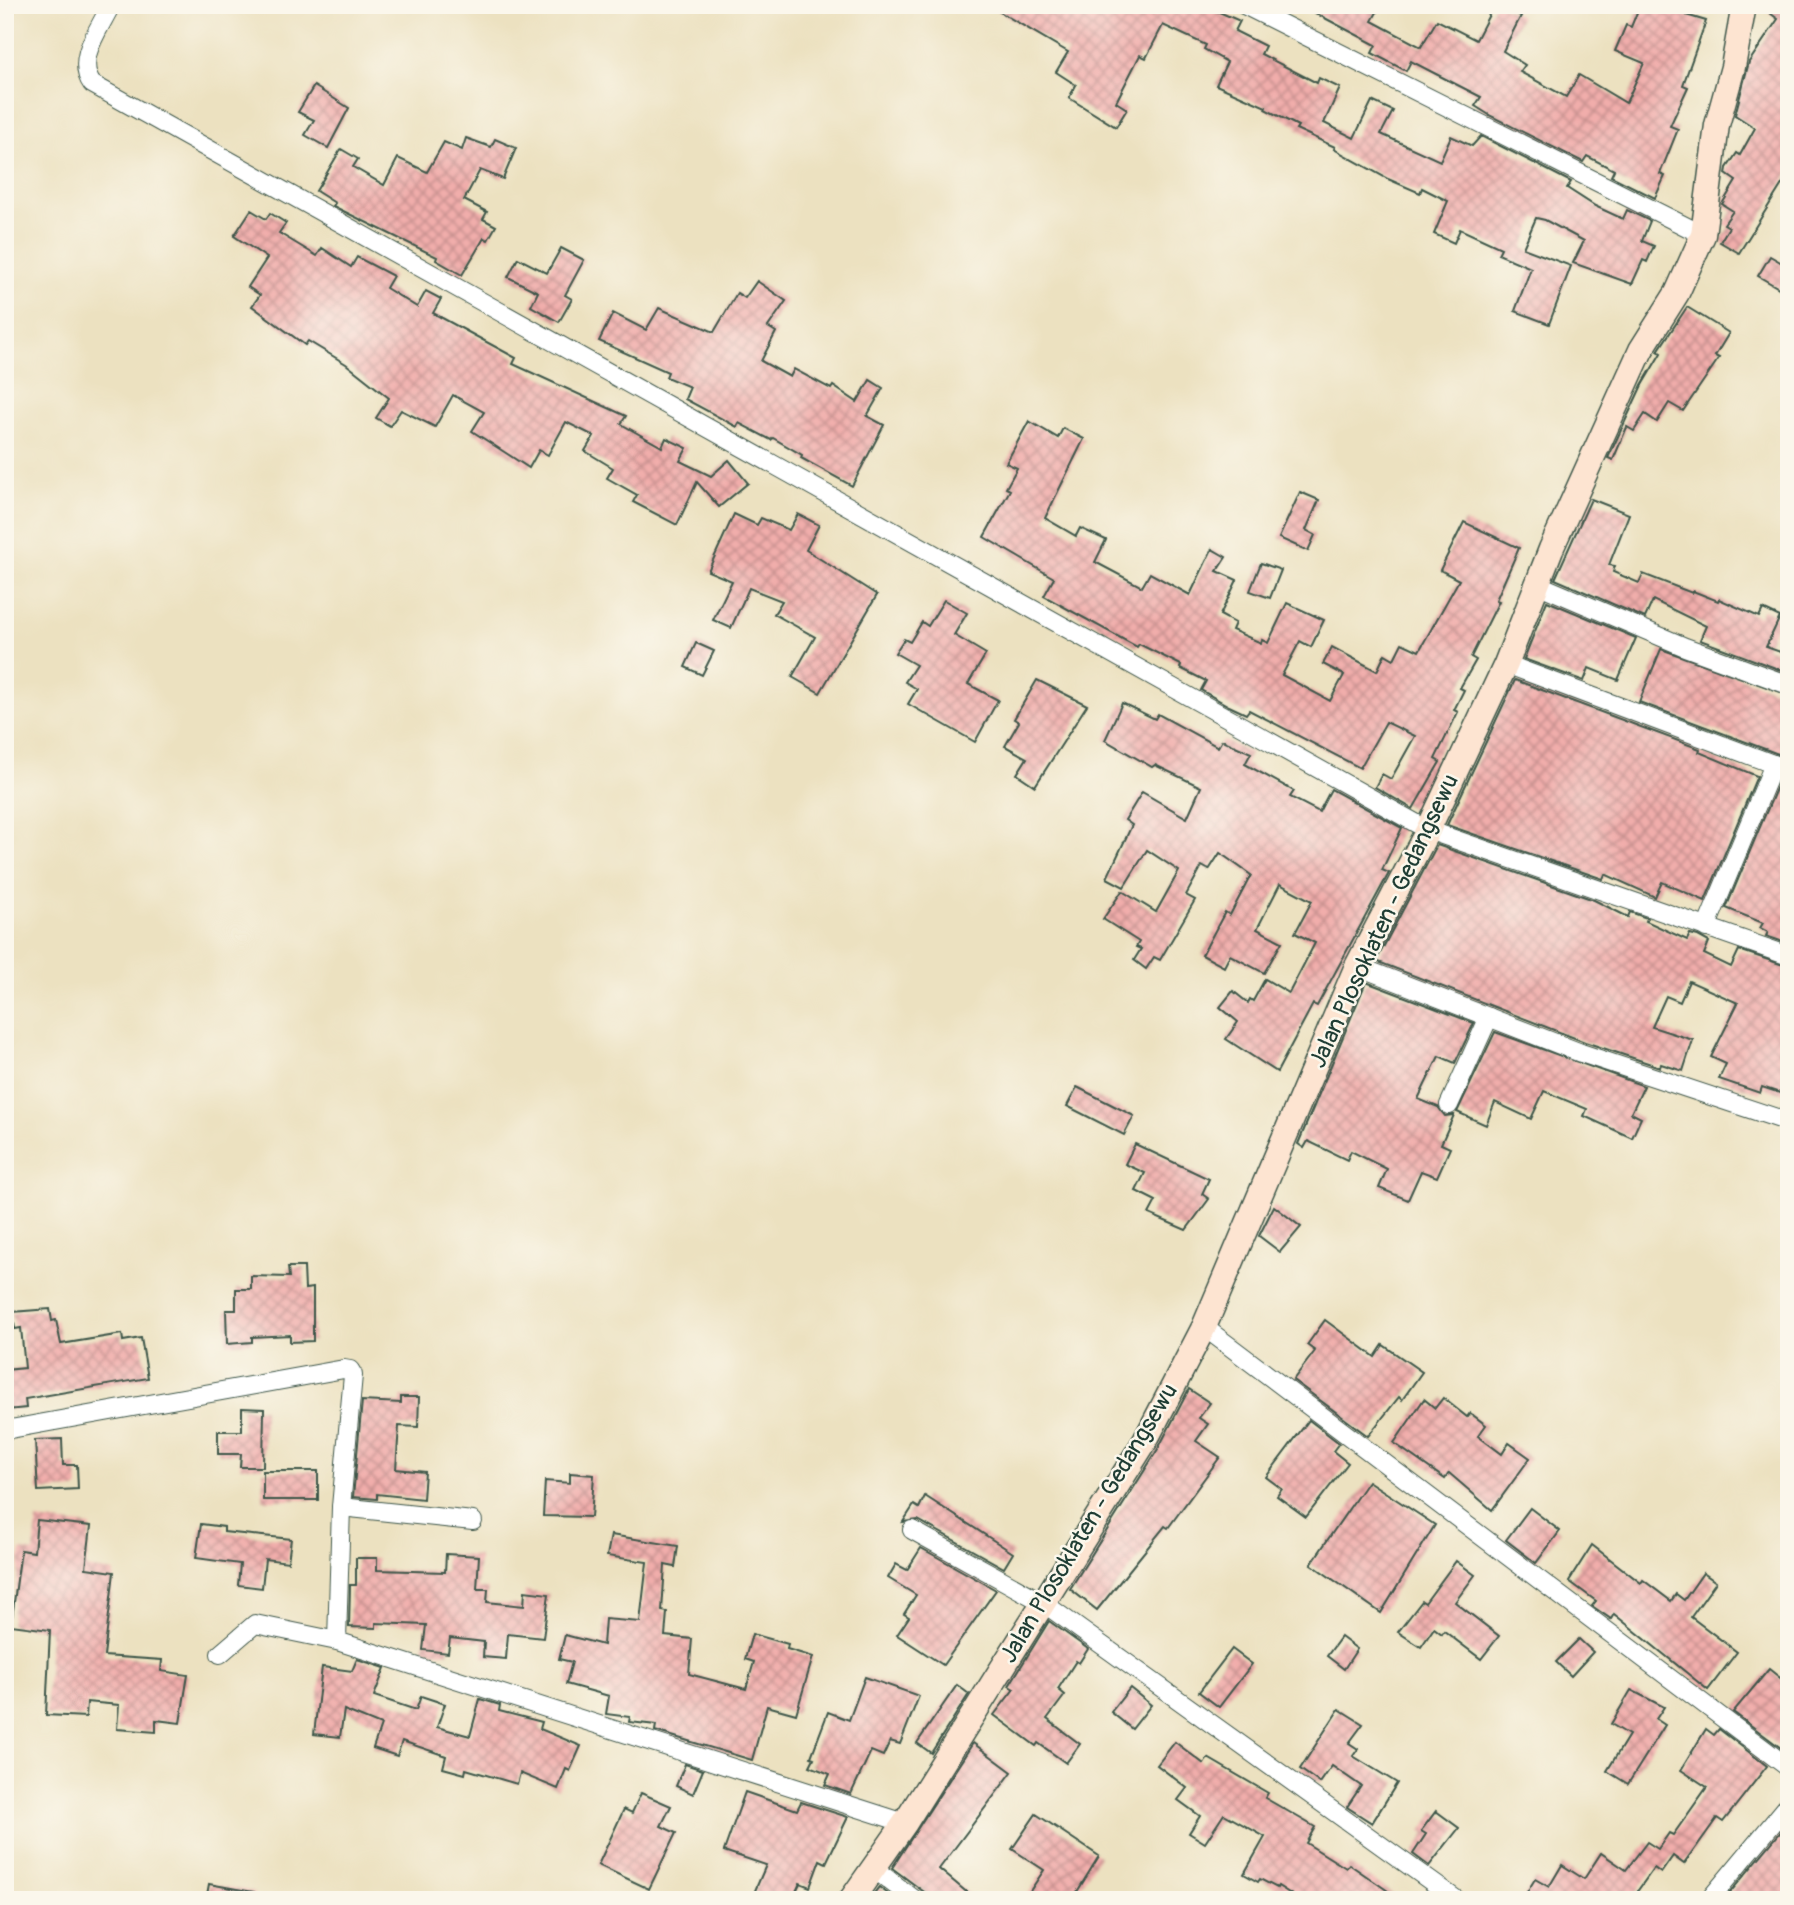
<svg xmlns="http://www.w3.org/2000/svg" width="1794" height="1905" font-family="Pangolin,sans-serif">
<defs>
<pattern id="building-cross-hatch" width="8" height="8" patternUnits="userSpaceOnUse" patternTransform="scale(1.75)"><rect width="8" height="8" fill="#f1adab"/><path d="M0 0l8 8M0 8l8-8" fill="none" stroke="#c38e8c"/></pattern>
</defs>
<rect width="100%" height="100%" fill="#fbf7ec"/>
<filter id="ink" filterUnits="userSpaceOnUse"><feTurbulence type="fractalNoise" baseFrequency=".0143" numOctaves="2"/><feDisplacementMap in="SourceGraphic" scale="14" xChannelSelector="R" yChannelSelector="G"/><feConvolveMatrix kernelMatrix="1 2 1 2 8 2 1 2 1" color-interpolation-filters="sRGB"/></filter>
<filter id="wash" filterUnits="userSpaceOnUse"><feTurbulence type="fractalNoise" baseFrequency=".00686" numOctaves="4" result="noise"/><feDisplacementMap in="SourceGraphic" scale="28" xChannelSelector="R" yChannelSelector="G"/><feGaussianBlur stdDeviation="1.57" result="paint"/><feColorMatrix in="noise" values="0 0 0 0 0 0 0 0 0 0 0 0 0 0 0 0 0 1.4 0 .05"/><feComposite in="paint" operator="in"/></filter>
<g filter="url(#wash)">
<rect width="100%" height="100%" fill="#ece1c0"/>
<g id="blocks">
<!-- building -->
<g fill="url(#building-cross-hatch)">
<polygon points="988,5 1203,5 1240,21 1235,31 1265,46 1261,54 1317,83 1319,78 1340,88 1324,123 1354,138 1372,101 1393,111 1381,134 1440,161 1451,136 1472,146 1481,136 1571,182 1567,188 1595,206 1623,219 1627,210 1650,221 1642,241 1654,246 1647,262 1643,260 1632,284 1573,263 1584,241 1545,220 1536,218 1523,248 1571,266 1549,324 1515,311 1531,268 1498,254 1501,248 1460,229 1454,243 1434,234 1448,201 1422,188 1420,193 1388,179 1334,149 1335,147 1296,129 1298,126 1265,109 1266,107 1216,85 1227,62 1204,49 1206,45 1163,25 1146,58 1140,55 1116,102 1127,109 1116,127 1069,98 1076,85 1056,72 1068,52"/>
<polygon points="1300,5 1381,5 1372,21 1421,47 1437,20 1476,40 1494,5 1500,5 1521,16 1503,51 1525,65 1520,72 1566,97 1579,75 1626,103 1644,63 1615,51 1626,25 1631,27 1640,5 1690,5 1686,15 1706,21 1683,85 1688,87 1670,126 1678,129 1660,174 1665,176 1655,198 1611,176 1614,170 1587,156 1583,162 1491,116 1475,106 1481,97 1432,72 1411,61 1406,71 1372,53 1376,45"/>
<polygon points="1759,5 1789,5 1789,173 1739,253 1720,242 1729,227 1724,224 1733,211 1722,204 1736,181 1726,174 1727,168 1737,153 1740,155 1755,128 1735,115 1749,62 1778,19"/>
<polygon points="314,86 349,108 328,148 305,135 314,120 298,112"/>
<polygon points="466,138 491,147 495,139 516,148 503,179 480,170 464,200 487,212 483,219 496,226 488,240 484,238 462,275 436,260 437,257 333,206 335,203 316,191 341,149 358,159 353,167 384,185 398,158 427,172 444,142 462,150"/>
<polygon points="251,210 266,219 270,213 286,223 279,233 317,256 322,248 351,267 357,257 393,276 386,288 417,307 426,291 441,299 433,313 516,358 513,364 626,416 621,424 662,447 666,438 687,448 680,461 711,476 729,460 748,483 719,507 697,482 677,525 633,502 637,495 607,478 613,468 585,451 594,436 566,422 548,455 539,450 529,468 472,431 484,412 453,395 435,427 401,410 390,426 376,418 389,398 346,364 308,341 305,345 252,306 260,295 248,287 267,258 234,236"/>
<polygon points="561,248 584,260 565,295 572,299 559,322 531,306 538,292 508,277 518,258 547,273"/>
<polygon points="1770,256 1789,267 1789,294 1758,276"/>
<polygon points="757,281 786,301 768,327 776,332 761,361 790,377 794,369 831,389 833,386 857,402 870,380 883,388 867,416 884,425 852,486 801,458 802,455 773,438 771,440 739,423 737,427 685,399 690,387 666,377 668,372 599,341 613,313 646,330 659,308 714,332 737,293 745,298"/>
<polygon points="1687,307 1729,333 1715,356 1719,358 1683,411 1669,403 1657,422 1645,414 1634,431 1627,427 1613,460 1608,458 1642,385 1661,353 1658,351"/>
<polygon points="1029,421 1058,438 1063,428 1084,439 1045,518 1076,536 1080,528 1106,540 1095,562 1142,587 1150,573 1190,595 1212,549 1226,557 1217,571 1237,580 1220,615 1235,623 1232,630 1261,643 1262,640 1268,643 1287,603 1324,620 1311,647 1300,641 1282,675 1330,701 1344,675 1323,664 1332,647 1377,671 1385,654 1394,659 1402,643 1419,651 1459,580 1440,570 1464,522 1519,548 1496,600 1499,601 1471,657 1476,660 1460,688 1464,690 1454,710 1458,712 1435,759 1440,762 1413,809 1375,787 1382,774 1391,779 1415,736 1386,722 1360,768 1249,710 1246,714 1229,706 1201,690 1206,681 1180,668 1181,665 1139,644 1137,647 1044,596 1054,578 984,537 1010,490 1006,488 1017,468 1006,463"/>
<polygon points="1300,492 1319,500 1306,530 1315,535 1308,551 1279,538"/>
<polygon points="1591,499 1629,514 1609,565 1615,566 1613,572 1639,583 1643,574 1692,593 1693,591 1718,601 1719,599 1759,617 1763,609 1780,617 1766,647 1789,655 1789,673 1700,640 1706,626 1653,600 1645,618 1555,579"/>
<polygon points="734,514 757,525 761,518 789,530 798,514 819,525 806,550 877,595 820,693 792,677 815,637 774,614 782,601 749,588 731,628 713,620 732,581 708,571"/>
<polygon points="1261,563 1281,570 1270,598 1250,591"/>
<polygon points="944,600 967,613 954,635 986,654 968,684 998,700 975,742 908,704 917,689 905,682 916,665 895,653 904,639 910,642 922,622 928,626"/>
<polygon points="1547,601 1636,638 1618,680 1589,668 1584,681 1524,659"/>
<polygon points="696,643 714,651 702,675 685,667"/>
<polygon points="1661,649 1789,695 1789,758 1639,702"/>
<polygon points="1037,680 1087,705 1035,786 1017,774 1027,758 1005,746 1019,722 1014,719"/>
<polygon points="1515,680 1700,749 1699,752 1757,776 1705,901 1662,882 1655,897 1605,874 1603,879 1447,825"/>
<polygon points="1122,703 1155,719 1158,714 1218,747 1222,740 1251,753 1245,764 1294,791 1290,797 1319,812 1331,789 1402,828 1382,870 1389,873 1317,1006 1313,1004 1277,1072 1226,1039 1238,1022 1220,1007 1233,991 1248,1003 1250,999 1253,1001 1265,979 1289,993 1315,943 1295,933 1312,901 1280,884 1257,929 1282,942 1264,973 1230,955 1224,967 1202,955 1225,912 1230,915 1251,875 1220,853 1209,870 1202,866 1186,895 1195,900 1160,960 1154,957 1146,969 1134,960 1141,949 1136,947 1139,942 1103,919 1122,891 1156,912 1179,871 1147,850 1124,887 1107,878 1132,825 1125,820 1142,792 1187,818 1201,787 1155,765 1152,767 1105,740"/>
<polygon points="1778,784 1789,789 1789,944 1766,936 1768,932 1760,928 1763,923 1726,908"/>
<polygon points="1437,845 1594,900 1628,917 1630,912 1647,918 1646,921 1687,940 1690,934 1698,936 1709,942 1704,954 1731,967 1739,950 1789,967 1789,1019 1783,1032 1789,1036 1780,1059 1789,1062 1789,1078 1783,1094 1762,1087 1760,1093 1719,1079 1726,1064 1711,1057 1738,1003 1689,981 1680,1002 1666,996 1652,1027 1693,1040 1683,1071 1661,1064 1660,1067 1585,1042 1376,961"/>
<polygon points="1366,982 1474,1023 1455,1063 1439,1056 1418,1099 1438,1107 1445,1116 1454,1115 1441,1144 1450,1148 1437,1177 1421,1171 1408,1200 1379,1188 1387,1169 1351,1151 1347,1160 1308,1141 1304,1148 1298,1144"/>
<polygon points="1495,1032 1644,1086 1631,1113 1641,1118 1632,1138 1584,1116 1587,1109 1544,1091 1531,1119 1495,1102 1486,1125 1457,1112"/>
<polygon points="1077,1087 1134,1116 1124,1135 1067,1106"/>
<polygon points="1135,1144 1209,1179 1202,1194 1209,1199 1186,1230 1149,1214 1156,1201 1136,1191 1145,1173 1125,1164"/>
<polygon points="1274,1206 1301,1227 1280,1252 1259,1236"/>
<polygon points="288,1267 304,1267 305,1289 313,1288 313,1341 290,1342 290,1335 252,1337 252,1342 227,1344 226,1310 236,1310 236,1289 251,1289 251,1276 289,1277"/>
<polygon points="50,1309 52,1321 56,1320 61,1344 122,1334 123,1341 141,1338 148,1378 25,1399 26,1408 7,1410 5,1370 25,1368 21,1328 15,1329 12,1312"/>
<polygon points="1325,1320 1375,1357 1383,1345 1422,1372 1402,1400 1399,1397 1368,1436 1293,1380 1315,1351 1307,1345"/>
<polygon points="1189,1389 1210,1403 1199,1418 1208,1424 1196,1441 1220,1457 1168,1528 1165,1526 1097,1610 1070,1589 1158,1449"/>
<polygon points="401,1397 419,1397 418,1427 399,1426 396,1469 425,1472 423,1499 377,1494 377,1499 353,1497 362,1401 401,1403"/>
<polygon points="1443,1398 1467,1417 1470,1413 1486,1425 1478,1436 1502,1454 1509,1443 1530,1458 1492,1510 1449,1473 1445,1479 1394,1443 1424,1399 1435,1408"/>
<polygon points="242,1408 264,1409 263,1467 240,1467 241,1454 218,1454 218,1431 242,1431"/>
<polygon points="1309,1420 1339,1443 1333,1451 1348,1463 1306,1517 1277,1496 1282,1489 1266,1477"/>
<polygon points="62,1439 63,1465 77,1465 78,1489 38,1491 35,1440"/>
<rect x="263" y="1471" width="55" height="29"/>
<polygon points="570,1473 594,1475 591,1517 543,1516 545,1481 570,1483"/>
<polygon points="1368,1481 1435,1525 1381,1613 1311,1564"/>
<polygon points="925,1496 1013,1553 1004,1568 918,1520 903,1522 914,1505 919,1508"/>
<polygon points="1530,1508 1560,1531 1536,1563 1506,1540"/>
<polygon points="37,1520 91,1526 86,1568 114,1572 104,1656 162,1660 161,1671 188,1675 180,1723 156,1720 156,1732 117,1729 119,1705 87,1702 86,1717 46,1715 50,1630 11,1625 21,1550 34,1552"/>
<polygon points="201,1524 224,1527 224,1532 291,1539 288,1562 265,1559 262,1588 238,1585 240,1564 196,1558"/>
<polygon points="611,1535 678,1546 675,1567 665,1565 662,1611 667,1612 665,1636 692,1639 689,1674 746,1689 754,1662 745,1659 752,1634 788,1644 787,1649 813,1657 796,1714 767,1706 752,1760 655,1731 656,1725 629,1722 630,1717 606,1714 609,1696 566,1684 572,1662 559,1659 565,1635 603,1645 605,1619 640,1622 647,1562 607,1556"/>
<polygon points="1592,1545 1641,1583 1643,1580 1671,1601 1676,1594 1684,1600 1703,1573 1716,1582 1691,1617 1737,1652 1708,1690 1614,1614 1611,1619 1592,1606 1596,1601 1569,1581"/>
<polygon points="921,1548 996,1590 943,1665 897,1635 909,1617 904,1614 916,1595 888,1578 896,1564 907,1570"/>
<polygon points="446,1554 479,1556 477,1589 488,1589 487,1602 524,1606 525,1591 549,1594 543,1638 508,1634 506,1659 483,1657 484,1642 450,1638 448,1653 423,1650 426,1625 376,1623 376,1628 349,1627 350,1585 356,1585 356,1558 377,1558 377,1570 445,1572"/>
<polygon points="1456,1561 1475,1575 1455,1602 1499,1636 1481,1659 1444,1631 1442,1634 1434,1628 1421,1647 1398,1632 1422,1601 1425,1603"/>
<polygon points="1049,1621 1088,1649 1079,1663 1076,1661 1058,1689 1065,1695 1047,1719 1080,1744 1066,1763 1038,1743 1036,1746 994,1715 1014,1689 1009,1686"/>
<polygon points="1341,1637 1357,1649 1344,1669 1327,1656"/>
<polygon points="1579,1639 1593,1652 1571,1676 1556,1662"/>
<polygon points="1232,1649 1252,1664 1219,1707 1199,1692"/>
<polygon points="357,1659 385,1668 374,1696 416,1710 421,1696 445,1704 437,1727 470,1736 480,1699 500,1705 499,1711 542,1722 540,1729 581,1746 570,1771 566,1769 558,1789 520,1773 517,1784 466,1769 465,1774 443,1768 446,1756 402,1741 397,1756 373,1748 381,1725 344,1710 340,1737 314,1734 322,1667 352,1671"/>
<polygon points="1769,1669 1789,1685 1789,1754 1733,1712"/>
<polygon points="865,1677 919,1696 900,1744 890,1741 883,1756 871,1751 851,1794 825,1785 830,1774 810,1766 814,1758 811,1757 828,1712 849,1720"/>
<polygon points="957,1685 969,1694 931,1753 917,1743"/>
<polygon points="1130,1688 1151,1705 1132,1729 1111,1712"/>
<polygon points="1631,1690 1664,1707 1656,1719 1665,1725 1628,1784 1607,1771 1629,1735 1611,1724"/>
<polygon points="1339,1709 1363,1724 1349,1743 1358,1749 1353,1756 1397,1783 1372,1823 1347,1807 1361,1786 1332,1766 1320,1783 1300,1769"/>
<polygon points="1706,1729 1714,1735 1719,1729 1767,1766 1723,1822 1717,1818 1684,1864 1673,1856 1661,1873 1654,1868 1631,1900 1522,1900 1535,1879 1549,1887 1562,1865 1584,1879 1601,1853 1626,1870 1647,1842 1658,1849 1669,1833 1673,1835 1707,1787 1681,1770"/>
<polygon points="1175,1742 1204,1764 1208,1758 1268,1793 1265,1798 1315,1827 1306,1843 1346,1868 1349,1864 1401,1900 1300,1900 1278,1886 1277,1888 1260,1879 1258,1882 1244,1874 1265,1837 1224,1814 1205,1843 1189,1833 1200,1816 1178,1800 1187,1788 1157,1765"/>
<polygon points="973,1743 1012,1772 939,1869 976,1900 935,1900 892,1868"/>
<polygon points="685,1764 703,1770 693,1794 676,1786"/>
<polygon points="745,1792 797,1810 801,1802 848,1817 826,1863 820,1860 810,1887 800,1883 792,1900 751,1900 766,1865 724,1851"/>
<polygon points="641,1793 671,1806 661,1826 676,1833 649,1889 598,1865 624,1809 632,1813"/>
<polygon points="1436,1811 1459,1828 1429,1866 1413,1854 1426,1834 1421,1831"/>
<polygon points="1036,1814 1099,1856 1072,1900 1024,1900 1044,1870 1012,1849"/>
<polygon points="1789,1822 1789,1900 1732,1900 1727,1896"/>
<polygon points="209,1884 254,1892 253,1900 206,1900"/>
<polygon points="879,1887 896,1900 869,1900"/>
</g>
</g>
</g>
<g filter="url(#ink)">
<use href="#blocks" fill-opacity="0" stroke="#3e5649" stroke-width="2"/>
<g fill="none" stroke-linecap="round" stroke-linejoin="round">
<defs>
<g id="minor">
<path d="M111,5C99,30 75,59 92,84L1428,830L1789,956"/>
<polyline points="1244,5 1703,235"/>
<polyline points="1537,584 1685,647 1786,684"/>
<polyline points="1506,664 1789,770"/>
<polyline points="1706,928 1774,764"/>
<polyline points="1357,966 1581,1053 1789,1122"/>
<polyline points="1449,1105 1489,1017"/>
<polyline points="1204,1327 1789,1768"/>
<polyline points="5,1430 344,1369 350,1370 353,1375 341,1507 337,1641"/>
<polyline points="341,1507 473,1521"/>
<polyline points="912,1530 1042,1602 1457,1900"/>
<polyline points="220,1654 255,1624 337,1641 905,1823"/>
<polyline points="873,1868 915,1900"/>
<polyline points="1709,1900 1789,1804"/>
</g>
<polyline id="secondary" points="851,1900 905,1823 1145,1441 1204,1327 1357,966 1428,830 1506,664 1551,549 1641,350 1677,293 1703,235 1717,125 1733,67 1744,5"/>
</defs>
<!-- minor casing -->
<use href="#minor" stroke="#3e5649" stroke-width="20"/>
<!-- secondary casing -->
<use href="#secondary" stroke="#3e5649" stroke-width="27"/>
<!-- minor -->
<use href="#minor" stroke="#fff" stroke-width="18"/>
<!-- secondary -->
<use href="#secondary" stroke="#fde4d1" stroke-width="24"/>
</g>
</g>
<g text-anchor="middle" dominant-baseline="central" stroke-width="5" stroke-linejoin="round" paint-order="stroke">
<!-- street labels -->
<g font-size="24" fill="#1f3d34" stroke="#fbf7ec">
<text transform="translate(1384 921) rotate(-65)">Jalan Plosoklaten - Gedangsewu</text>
<text transform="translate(1089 1523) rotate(-59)">Jalan Plosoklaten - Gedangsewu</text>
</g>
</g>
<!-- margin -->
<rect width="1794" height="1905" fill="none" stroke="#fbf7ec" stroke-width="28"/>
</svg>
